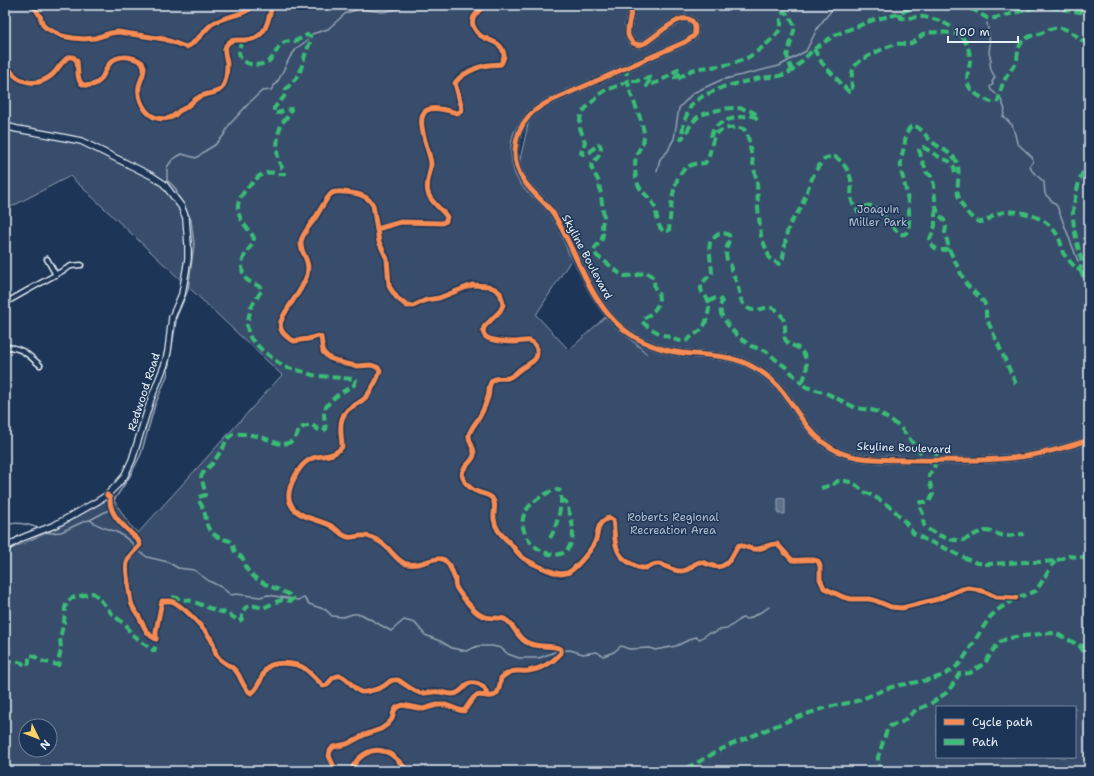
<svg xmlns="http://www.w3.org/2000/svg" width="1094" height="776" font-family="'Shantell Sans',sans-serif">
<rect width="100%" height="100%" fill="#1d3557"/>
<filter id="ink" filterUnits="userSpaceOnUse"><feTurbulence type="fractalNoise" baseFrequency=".025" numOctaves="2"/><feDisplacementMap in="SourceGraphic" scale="8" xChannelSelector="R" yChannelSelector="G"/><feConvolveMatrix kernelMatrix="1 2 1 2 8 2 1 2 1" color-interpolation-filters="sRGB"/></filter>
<g filter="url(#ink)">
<!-- green -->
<path fill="#374d6c" stroke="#909fb2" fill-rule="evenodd" d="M5,5H1089V771H5V552L63,525L112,497L129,524L138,533L282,375L70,176L5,210V124L7,122L5,120ZM531,111L517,173L560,225L608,314L647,354L605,317L569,350L536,315L571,260C565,244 559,227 549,213C540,202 527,194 519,182C511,171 508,145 514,132C518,124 525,117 531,111ZM937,707H1075V757H937ZM26,726H50V750H26Z"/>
<!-- water -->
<polygon fill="#5d7089" stroke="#95a4b5" points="778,498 785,499 785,514 778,514"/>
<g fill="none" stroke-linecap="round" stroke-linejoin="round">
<!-- stream -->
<g stroke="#95a4b5" stroke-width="1.5">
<polyline points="987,23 990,43 989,53 991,60 990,63 991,70 995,77 992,82 993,84 990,87 991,90 996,94"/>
<polyline points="312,34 328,29 346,13 360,9 383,12 393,10 401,7 404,5"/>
<path d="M1001,99C1003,108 1007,107 1003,116L1012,125L1015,134L1017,143L1032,157L1033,162L1030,166L1032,171L1044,182L1045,194L1057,206L1078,261"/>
<polyline points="657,171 660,159 668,151 671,144 674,139 679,108 693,93 721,80 779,66 806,51 818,27 835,6 837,5"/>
<polyline points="1084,272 1089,277"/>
<path d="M90,520C97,526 105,528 114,531C122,534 129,540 135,546"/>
<path d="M5,525C16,521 28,524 38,528"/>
<polyline points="46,532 51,533 61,532 85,521 90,520 114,507 114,500 130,476 141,454 155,405 167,376 177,316 188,290 194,244 191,220 185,207 178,196 176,189 167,180 167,167 173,159 182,154 196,158 205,151 215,145 224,135 229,125 251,101 262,91 271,90 279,79 290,57 298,47 308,40"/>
<path d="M140,552L147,557L168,562L178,568L194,570L209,581L221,587L231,595L236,594L260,597L268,595L298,600L304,598L309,604L326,610L332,616L343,617L353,614H361L391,631L404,620L415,623L425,635L440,641L452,648L466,651L478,646H492L501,648L508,654L519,658H539L557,651L570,650L583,654L597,652L603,656L614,652L621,646L629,649L650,648L655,650L676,646L695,637L700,639L709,633H715L718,630L727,629L742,618L749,619C755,614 763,612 769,607"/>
</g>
<defs>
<g id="street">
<polyline points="47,259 56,275"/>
<polyline points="5,303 71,266 81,265"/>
<path d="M5,347C22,347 28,355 40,365"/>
</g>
<g id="secondary">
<path d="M633,5C631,14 627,26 628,35C629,39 631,41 633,43C637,45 642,45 645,43C655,38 685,6 694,24C696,28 695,32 694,36L685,42L546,103C540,107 534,110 529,116C513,134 510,161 524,181C532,193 544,201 553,213C587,269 594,334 670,351C698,357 728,352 753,367C765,373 775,382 783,392C796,409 806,429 824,443C833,450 844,455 856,457C876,461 898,459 918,460C956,460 995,462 1032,455C1052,452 1070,446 1089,440"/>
<polyline points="5,126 17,129 51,135 81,141 152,176 164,184 181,206 186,218 188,245 188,259 182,294 172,317 168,351 165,364 151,399 132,460 124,477 117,485 107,495 98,501 55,525 22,538 5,548"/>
</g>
</defs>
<!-- street casing -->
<use href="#street" stroke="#e8f1f8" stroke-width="7"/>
<!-- secondary casing -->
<use href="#secondary" stroke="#e8f1f8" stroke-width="8"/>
<!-- street -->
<use href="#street" stroke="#1d3557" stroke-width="4"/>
<!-- secondary -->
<use href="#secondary" stroke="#1d3557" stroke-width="5.5"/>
<!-- quiet -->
<g stroke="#3abd76" stroke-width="4" stroke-dasharray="8 4" stroke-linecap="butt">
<polyline points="947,5 974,10 987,18 995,18 1033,8 1044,6 1080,12 1089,12"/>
<path d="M899,14L901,18C911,19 917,15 929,18C949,22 969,36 970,58C971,68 963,79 970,88C975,95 986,100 993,103L998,101C1000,94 1001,87 1004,81C1008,73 1014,67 1017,59C1018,53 1018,47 1022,42C1027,37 1032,35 1039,34C1043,33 1046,30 1050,29C1064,24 1073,34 1083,41L1087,40L1089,35"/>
<path d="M814,49L822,63L849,92L852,90C852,83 850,72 855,66C859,59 888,46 896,44C901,43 907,45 912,43C917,41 920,35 927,33C938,31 950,33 961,35"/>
<path d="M627,67C626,74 627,75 628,82C631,100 642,116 644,134C645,142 640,147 637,154C634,161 635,171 636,178C639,194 652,196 655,208C658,217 656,229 666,232L669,230C671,213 671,174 689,166C694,163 700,164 705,163C712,154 710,142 716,134C721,128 736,126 743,129C746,130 747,134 748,137L757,183L758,208L761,236L770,259L779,264L782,262C785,250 785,237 789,226C792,219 798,214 801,207C808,191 812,170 826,158C829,157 832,156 835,157C842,160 850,172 851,180C853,194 847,198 858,212H860C862,210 864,207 867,206C880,201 897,242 906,233C913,225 907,192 904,182C903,177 901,173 901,168C900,158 904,150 905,141C906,136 907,127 913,126C919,125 926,136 929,139C936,147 951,152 955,159C962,170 956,184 958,195C960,201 963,207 966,211C969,215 975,222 980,222C986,222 992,216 997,214C1009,209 1026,212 1038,218C1049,222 1058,233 1061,244C1062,247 1062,250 1063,253C1064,255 1073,265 1075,267C1076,269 1078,269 1080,270L1082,262C1078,247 1074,232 1073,217C1072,204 1081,170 1089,161"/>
<path d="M792,71L787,56L795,27C793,22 789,14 784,12C778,18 783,23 780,29C775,39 757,52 747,58C737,63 723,66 711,67C706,68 700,67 696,69C689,70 682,76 677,80L675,78L676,77L680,72V69H678L661,81L649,85L647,86C647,82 651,80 652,77L637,81H628L618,86L606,90L600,94L586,108L581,114L580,121V128L583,136L585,142L581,153L583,154L590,152L598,144L600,145L601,148L600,152L598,157L592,164L591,167L599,182L604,217L602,225L603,234L602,239L595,248L594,252L598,257L603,260L619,273L625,276L637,275L646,272C650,275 654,277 654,281C655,287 653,282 655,288C655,290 657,291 658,293C661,302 656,310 649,315C646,318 644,318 642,321C645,326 658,333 664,335C670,337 676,341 682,341C687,342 689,339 692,336C695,334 699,332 702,329C706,325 710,309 709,303C708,296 700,294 701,287C702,282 708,277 712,273C712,266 708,248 710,243C711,239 716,236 719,234C723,233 725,233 729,235L730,239C727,243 725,255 727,259C727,261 729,263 730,264C731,267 731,271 732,273C734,277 736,280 737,284C740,292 739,301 746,307C754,315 766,304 775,309C782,314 786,322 785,331C784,334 784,336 785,339C788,345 793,345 798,348C806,353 809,366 805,375C804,378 803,381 802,384L806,387L826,393L856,408L871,410L878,412L900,427L921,453"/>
<path d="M711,137C713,122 729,119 741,117C747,116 751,114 757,118L758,117C751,106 729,107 718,110C716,110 714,112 712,112C707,113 702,114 698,117C691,122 688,131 683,137L681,139L684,122L689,110L692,104L703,96L723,87L760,78L779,76L786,74L792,71L814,49L835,35L873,20L899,14L916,5"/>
<path d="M955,173L954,167L949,161L941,158L923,147L920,148L919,150C921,154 921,159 923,163C924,166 926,167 926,172L931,176L934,185L935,199L936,207L938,213L944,220L946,227L945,232L949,249L966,284L984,302L986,307V315L989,324L1016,384"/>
<path d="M936,209L935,215V226L930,239L932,246C938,250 942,251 949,249"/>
<polyline points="1080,270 1086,281 1089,284"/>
<path d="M709,302C714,298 719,295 722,302L720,306L721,314L730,328L740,338L751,346L766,351L780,363L787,368L802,384"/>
<polyline points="1089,341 1088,351 1089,364"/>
<path d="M937,448L936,460L934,468L929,475V479L933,494L929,502H921L919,504C920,509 922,510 923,514C924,519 922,523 925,527C934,534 956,544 966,539C975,535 976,532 986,531C993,531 998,535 1005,536C1011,536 1018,534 1024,534"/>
<polyline points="821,488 832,485 838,481 845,481 850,482 856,485 864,492 872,495 886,504 897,513 906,523 913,533 924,539 949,550 960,556 977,563 989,564 1026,562 1040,562 1055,561 1069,556 1089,558"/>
<path d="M561,499L566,502C569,512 573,522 573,532C571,585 494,533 534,502C538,498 550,491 555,490C557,490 559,490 561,491"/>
<path d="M550,538C556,529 562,507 561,496"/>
<path d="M172,597L192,601L217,611L227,613L239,621L242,619V613L245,608L251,605L263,608L276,602L282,600L291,601L293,598L290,595C273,586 257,584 246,568C244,565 244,562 243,559C241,556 236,554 234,550C233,547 234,544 232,542C229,540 221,539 218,537C203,529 208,520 203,508C201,504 199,503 199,497L205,495V491L201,477L203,473L212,464L223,448L227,439L233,434C242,433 253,435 261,437C272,440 276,446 288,443C296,441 297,431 303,427C306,426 310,426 312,425L319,430L323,431L326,429C325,424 324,418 324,413C325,401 345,390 354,385L356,380L354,379L329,377L312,375L305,372L284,367L262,350L251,339L248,332L247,325L251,307L260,293L262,290L261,287C256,284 250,283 246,279C241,274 241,261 245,255C249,247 252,248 254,238C252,234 249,231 247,228C234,212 235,201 249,186C254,182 259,174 266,173C273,171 278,175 284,174C284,169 281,167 279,162C276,155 277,135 280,128C282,121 290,116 291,109C284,109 280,114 274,113V108L284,97L286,89L299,75L306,52L309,45L311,39L310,36L307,35C303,37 299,40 295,41C291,42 287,40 283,43C277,47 275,56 270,60C261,68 240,66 239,52C239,48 241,44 242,40"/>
<polyline points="1079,645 1083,651 1089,656"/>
<path d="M5,662C10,661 17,661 22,663C23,664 25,665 27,666L29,663V657L30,655L34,656L41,661L58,665L60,663L59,658L61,650L60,637L64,623L65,608L67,602L72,598L93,593L98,597L112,614L127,626L130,633L154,651L156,645V635"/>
<path d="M675,771C692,768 709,755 724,748C733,743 743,740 752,736C777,725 803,714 829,707C838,704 847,704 856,701C868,697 880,691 892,687C917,680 943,683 962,661L982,629L990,617L999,609L1016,598L1036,591L1055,561"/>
<polyline points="883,771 878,764 878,757 887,730 890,726 902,722 916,710 930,704 946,693 952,686 959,674 970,673 985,663 998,643 1006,639 1015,637 1040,634 1055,633 1079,645 1089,648"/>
</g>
<defs>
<g id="cycleway">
<path d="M33,5L40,16L43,25L46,28L62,36L73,38L84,39L95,38L111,33L118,32L164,39L186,47C196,44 203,31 212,24C225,15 243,17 255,5"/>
<path d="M633,5C631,14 627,26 628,35C629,39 631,41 633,43C637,45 642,45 645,43C655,38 685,6 694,24C696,28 695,32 694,36L685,42L546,103C540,107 534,110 529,116C513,134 510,161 524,181C532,193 544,201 553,213C587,269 594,334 670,351C698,357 728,352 753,367C765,373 775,382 783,392C796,409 806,429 824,443C833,450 844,455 856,457C876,461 898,459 918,460C956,460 995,462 1032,455C1052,452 1070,446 1089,440"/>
<path d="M5,60C12,81 34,90 52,75C57,71 63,59 69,57C73,56 75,58 77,61C78,66 77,73 79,79C81,89 96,86 101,79C105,74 106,66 112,61C117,57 125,56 132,58C152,63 142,74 139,86C137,99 145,115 157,118C161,119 166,119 169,118C174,117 176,114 179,111C181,110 183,109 185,108C190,105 193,100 199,97C208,92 220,95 224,84C227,78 227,70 227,63C226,56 222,49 228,43C232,39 237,40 243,40C265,41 268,23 272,5"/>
<path d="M377,229L401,222L442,223L446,221L447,217C442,209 431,203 428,193C425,184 431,172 431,163C430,151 411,113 430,109C437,107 450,111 457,113L460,112L462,109L455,83C461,74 478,66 489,65C493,64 497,65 501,64C503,60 504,59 504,55C502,42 492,42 483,37C480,36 478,33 476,31C467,20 477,12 485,5"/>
<path d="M107,495L110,498C109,515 123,525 135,537L138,540L140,545C135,551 129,554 127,562C125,572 128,580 129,590C130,594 130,598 131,602C132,607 135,611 138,615C144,625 145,634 156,639"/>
<path d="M156,639V631L162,601C165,601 168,601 171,601C183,605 208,632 213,643C215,648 214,653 218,657C223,663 230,665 235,670C242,677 242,688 251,693C259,689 261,676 266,669C272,660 296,663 304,668C311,673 317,680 323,686L327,685C337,670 343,675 353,686C355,688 358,691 361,692C363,693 379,689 382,687C389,684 388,679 398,680C405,684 413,691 420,693C426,694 432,691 439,692C444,692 452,696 457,693C464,690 466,681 475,683C482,684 486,689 487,695"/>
<path d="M336,771L329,756L330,751L333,747L347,744L364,735L381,729L388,724L392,719L394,711L397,707L403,705L423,709L437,705H446L454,708L459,710L464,711C468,706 471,699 476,696C483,693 492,700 497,693C500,689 500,682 501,678C514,668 515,672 528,671C541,669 553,662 561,653V649C550,644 539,649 526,642C516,636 514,625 506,620C503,618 500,618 497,618C486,618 481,617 473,609C467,602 460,595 456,587C455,585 455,582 455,579C453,573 449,561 442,559C434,556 421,567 407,564C396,562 390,547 380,542C374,538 367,535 360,536C356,536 352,538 348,537C342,536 338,530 333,527C319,518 293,519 289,499C287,488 299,465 309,460C320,453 331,460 342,447C342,438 339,428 342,419C346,406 357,406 365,398C371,391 378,379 380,370L377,367L371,365L357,366L346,364L329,358L323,352L321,337L318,336L308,339L294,341C269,329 284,315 294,299C300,291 304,284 307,275C311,259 300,254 301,242C301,239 304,234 306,231C308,227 311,224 313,221C318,215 326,197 332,193C337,190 359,193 365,197C369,199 371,202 373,205L379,242L387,259L389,285L390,288L397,298L407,306H413L426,300L439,298L472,285L488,286L495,289L500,293L502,299L503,305L500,311L484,327L483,332C484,334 484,335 486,337C491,341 509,342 515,342C520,342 526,340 530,341C534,343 537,347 537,351C538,361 529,363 522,368C517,371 514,376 508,378C503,379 497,377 493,380C487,385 490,392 488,397C486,403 484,409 481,414C478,421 471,427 469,435C468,442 475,448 474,455C472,464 459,467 463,478C465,484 472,490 478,492C482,494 488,494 492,498C497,504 493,512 494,519C496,534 506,537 514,548C516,551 519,554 522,557C528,562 553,573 561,574C561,574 566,573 567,573C574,571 592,549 595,542C599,532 596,522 609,518L613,520C615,531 613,543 619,553C623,560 637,569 645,568C650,567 654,563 659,564C668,566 676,574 686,570C691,569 696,561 701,562C708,563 714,569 722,566C732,562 733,552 739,545C746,547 751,550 758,549C765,548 770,543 777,544L792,560C801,561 810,558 818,561L820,566V579L824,588L843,597L851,599H869L874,600L891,607L902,608L938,599L959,590L968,588L976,589L983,591L996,597L1016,598"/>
<path d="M351,771C356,757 371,746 386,752C395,755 402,765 408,771"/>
</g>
</defs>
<!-- cycleway casing -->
<use href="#cycleway" stroke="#1d3557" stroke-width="8"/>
<!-- cycleway -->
<use href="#cycleway" stroke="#f68b52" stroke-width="5"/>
</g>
</g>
<g text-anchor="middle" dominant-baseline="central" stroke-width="3" stroke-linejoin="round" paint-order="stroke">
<!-- park labels -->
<g font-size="11" fill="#b3c0ce" stroke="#1d3557">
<text x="878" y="209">Joaquin<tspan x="878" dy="13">Miller Park</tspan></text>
<text x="673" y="517">Roberts Regional<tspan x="673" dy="13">Recreation Area</tspan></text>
</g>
<!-- street labels -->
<g font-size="11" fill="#e8f1f8" stroke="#1d3557">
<text transform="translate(587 257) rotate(62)">Skyline Boulevard</text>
<text transform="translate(144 392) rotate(-72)">Redwood Road</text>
<text transform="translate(904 448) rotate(2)">Skyline Boulevard</text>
</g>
</g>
<!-- margin -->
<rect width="1094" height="776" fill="none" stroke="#1d3557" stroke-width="20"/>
<rect x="10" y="10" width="1074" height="756" fill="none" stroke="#e8f1f8" stroke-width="1.5" filter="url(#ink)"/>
<!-- legend -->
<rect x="936" y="706" width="140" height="52" fill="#1d3557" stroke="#6e8097"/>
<rect x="944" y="719" width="20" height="6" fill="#f68b52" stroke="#6e8097"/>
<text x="972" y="726" font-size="12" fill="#e8f1f8">Cycle path</text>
<rect x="944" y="739" width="20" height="6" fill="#3abd76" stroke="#6e8097"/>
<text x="972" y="746" font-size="12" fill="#e8f1f8">Path</text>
<!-- north arrow -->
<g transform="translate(38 738) rotate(133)"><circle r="19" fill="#1d3557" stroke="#6e8097"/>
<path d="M0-3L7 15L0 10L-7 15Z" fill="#ffd166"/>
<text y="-6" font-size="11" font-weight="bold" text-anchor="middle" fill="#e8f1f8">N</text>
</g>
<!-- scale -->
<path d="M948 36v6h70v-6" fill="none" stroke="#e8f1f8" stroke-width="2"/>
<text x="954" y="36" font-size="12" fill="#e8f1f8" stroke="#1d3557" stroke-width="3" paint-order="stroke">100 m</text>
</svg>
